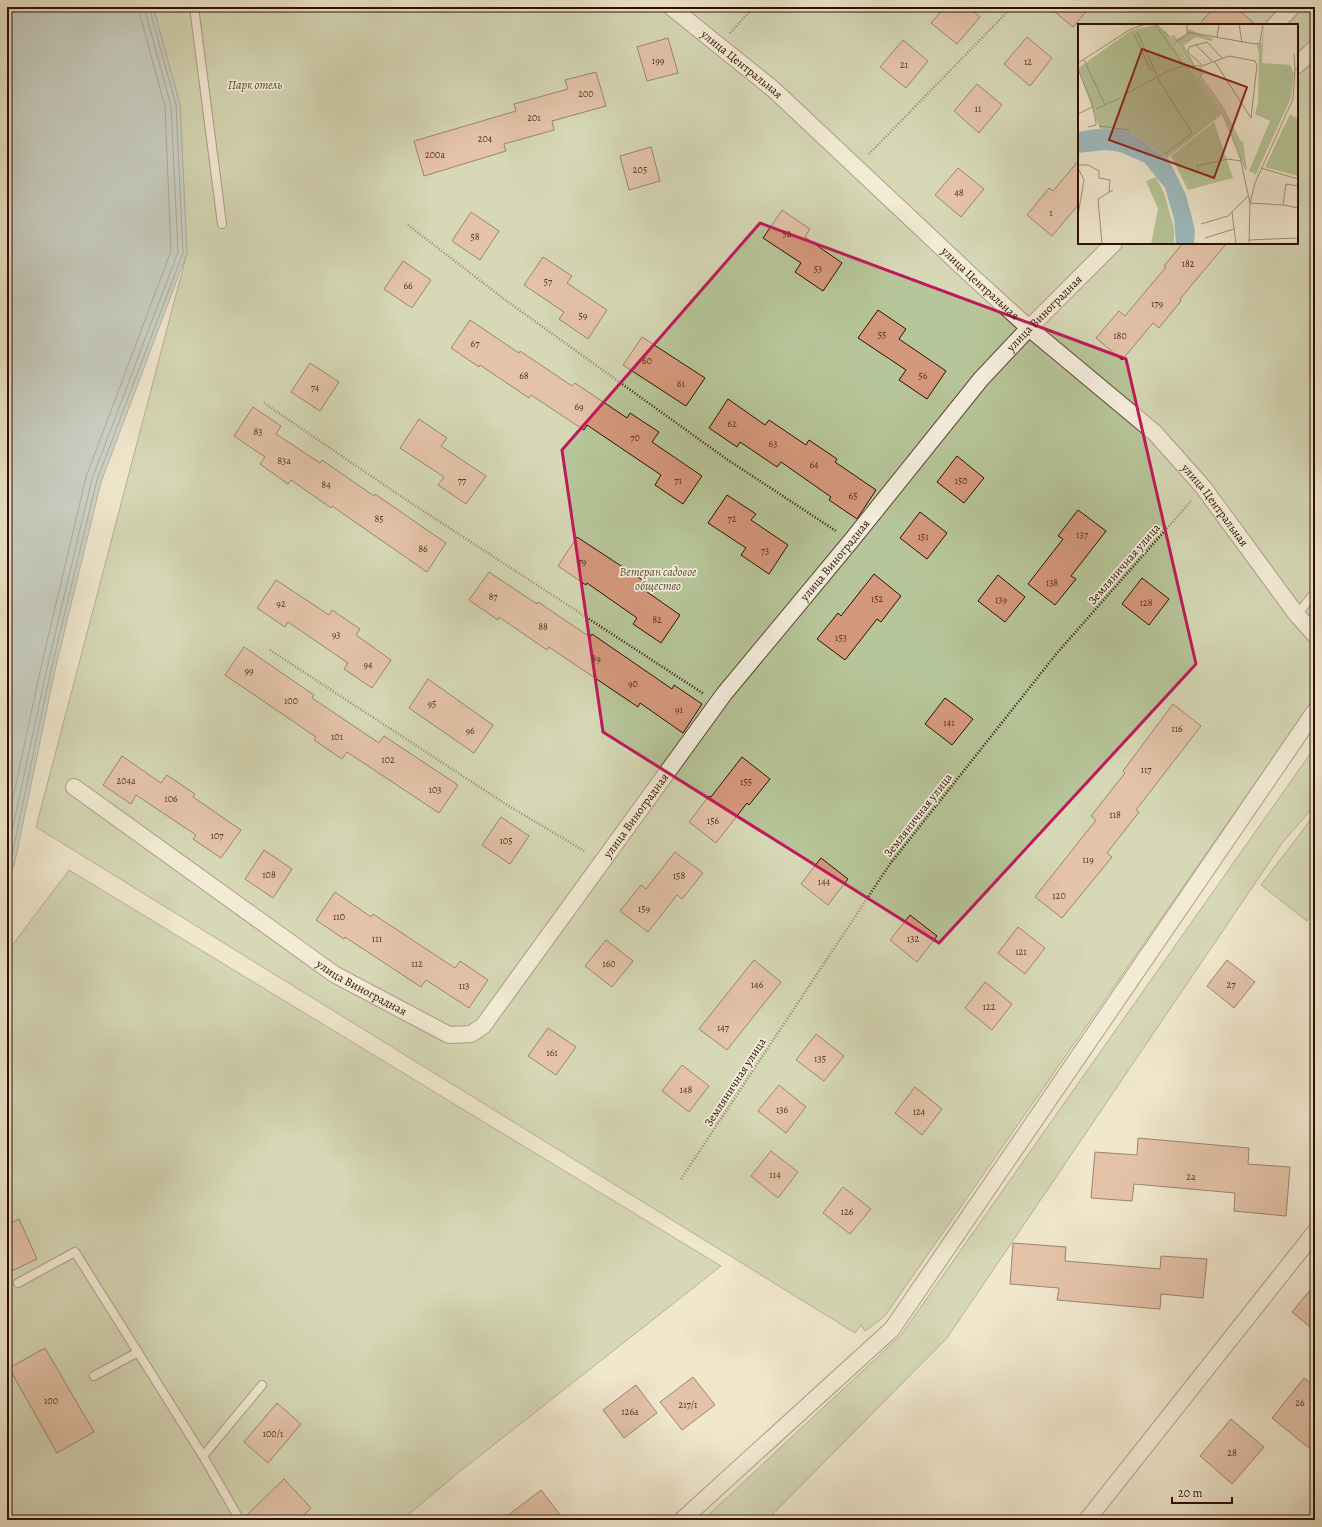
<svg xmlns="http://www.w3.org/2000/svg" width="1322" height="1527" font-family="Alegreya,serif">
<rect width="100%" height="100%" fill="#f0e7cd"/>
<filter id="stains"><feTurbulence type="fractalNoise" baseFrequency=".005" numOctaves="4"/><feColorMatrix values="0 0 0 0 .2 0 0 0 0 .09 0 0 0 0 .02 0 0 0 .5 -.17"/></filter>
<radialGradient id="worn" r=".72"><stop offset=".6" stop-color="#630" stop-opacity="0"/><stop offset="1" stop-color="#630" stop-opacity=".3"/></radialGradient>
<!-- green -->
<g fill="#b7c69a" stroke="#736a4e" fill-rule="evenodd">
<path d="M153,7H1315V697L885,1316L865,1331L861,1325L855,1333L36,827L187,253L180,105ZM1079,25H1297V243H1079Z"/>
<polygon points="1315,747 1315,805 1283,842 947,1338 767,1520 703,1520 901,1335"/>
<polygon points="1315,814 1315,910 1307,921 1261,885"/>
<polygon points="69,870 721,1266 458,1473 402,1520 7,1520 7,952"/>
</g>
<!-- water -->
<polygon fill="#9fbdc2" stroke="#727776" points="7,7 153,7 180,105 187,253 101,482 55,670 14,866 7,875"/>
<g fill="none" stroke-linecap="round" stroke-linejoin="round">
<!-- shore -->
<g stroke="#676662" stroke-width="1">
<polyline points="7,826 41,667 86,477 171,251 165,107 138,7"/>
<polyline points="7,855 47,668 92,479 178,252 171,106 144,7"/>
<polyline points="7,868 10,864 51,670 97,480 183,253 176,105 149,7"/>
</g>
</g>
<!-- building -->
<g fill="#d4987c" stroke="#2f0e03">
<polygon points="945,7 968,7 980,17 957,44 931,23"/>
<polygon points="1049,7 1090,7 1073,27"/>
<polygon points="1214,7 1235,7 1256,25 1199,25"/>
<polygon points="1027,37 1052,58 1030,86 1004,64"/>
<polygon points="668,38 678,73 647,81 637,47"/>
<polygon points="903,40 928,61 906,88 880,67"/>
<polygon points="596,72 606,106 552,121 554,130 504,144 506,151 424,176 414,141 516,111 514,104 568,89 565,80"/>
<polygon points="977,84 1002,105 979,133 954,111"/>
<polygon points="651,147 660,181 629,190 620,156"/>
<polygon points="1079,160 1079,204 1052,236 1027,215 1049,188 1053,191"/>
<polygon points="958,168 984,189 961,217 935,195"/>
<polygon points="782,210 810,229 805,237 842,263 823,291 795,272 801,263 763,238"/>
<polygon points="471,212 499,231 480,260 452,241"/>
<polygon points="1183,243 1227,243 1180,299 1181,301 1159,328 1153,323 1122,360 1096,338 1119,311 1125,316 1166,267 1164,266"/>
<polygon points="543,257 572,276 567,283 607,310 588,339 559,319 564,312 524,285"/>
<polygon points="403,261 431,280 412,308 384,289"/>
<polygon points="878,310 906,329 899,339 946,371 927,399 899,380 906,370 858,338"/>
<polygon points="470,320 519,353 520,351 572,386 575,383 627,418 630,413 659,432 652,442 702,476 683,504 655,485 661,475 587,425 584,430 531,395 529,398 480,365 479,367 451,348"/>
<polygon points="642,337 705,378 686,406 623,365"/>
<polygon points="310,363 339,382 320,411 291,392"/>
<polygon points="728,399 765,425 769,420 806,445 809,440 837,459 835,462 876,490 857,519 829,500 831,497 781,462 777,467 740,442 737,447 709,428"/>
<polygon points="253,407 281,426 276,434 320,463 322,460 374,496 375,494 446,543 427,572 332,506 331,508 291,480 288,484 260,464 265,457 234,436"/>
<polygon points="419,419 447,438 441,446 486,476 466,504 438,485 444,477 400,448"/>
<polygon points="957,456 984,478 964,503 937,482"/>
<polygon points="727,495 756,514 751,520 788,545 769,574 741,555 746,548 708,523"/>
<polygon points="1078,510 1106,531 1071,576 1076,579 1055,605 1028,584 1063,539 1058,536"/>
<polygon points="920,512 947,533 927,559 900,538"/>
<polygon points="577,537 644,581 640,587 680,615 661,643 633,624 637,618 587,583 586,585 558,566"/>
<polygon points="489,572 537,604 538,602 590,637 592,634 672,689 674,685 702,704 683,733 640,703 638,707 549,647 547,650 499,617 498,620 469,600"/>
<polygon points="874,574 901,596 881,622 877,619 845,660 817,639 838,613 841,616"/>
<polygon points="998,575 1025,597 1005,622 978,601"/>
<polygon points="1142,578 1169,599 1149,625 1122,604"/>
<polygon points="276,580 329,615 332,610 360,629 356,635 391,660 372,688 344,669 348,663 288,622 285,627 257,608"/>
<polygon points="244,647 314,695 312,698 379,743 384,736 458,785 439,813 347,752 342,759 314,740 316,737 225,675"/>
<polygon points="428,679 493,725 474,753 409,708"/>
<polygon points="945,698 973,719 952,745 925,724"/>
<polygon points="1173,704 1201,726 1136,810 1139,812 1107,853 1112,857 1062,918 1035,897 1096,820 1091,816 1125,773 1123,771"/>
<polygon points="122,756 161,783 167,775 195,794 193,797 241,830 221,858 193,839 196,835 136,795 131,804 103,785"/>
<polygon points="742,757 770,779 749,805 747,803 716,843 689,822 709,796 711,797"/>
<polygon points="501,817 529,836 510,864 482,845"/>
<polygon points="264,850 292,869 273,898 245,879"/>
<polygon points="675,852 703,873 682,899 677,895 648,932 620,911 641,885 646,889"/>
<polygon points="821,858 848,879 828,905 801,884"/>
<polygon points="335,892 371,917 373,914 455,968 460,961 488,980 469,1008 426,980 421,987 345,937 344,939 316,920"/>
<polygon points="910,915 937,936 917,962 890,940"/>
<polygon points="1018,927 1045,948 1025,974 998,953"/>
<polygon points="606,940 633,961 612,987 585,966"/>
<polygon points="754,960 781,982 727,1050 699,1029"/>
<polygon points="1227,960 1255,982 1234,1008 1207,986"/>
<polygon points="985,982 1012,1004 992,1030 965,1008"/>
<polygon points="548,1028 576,1047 556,1075 528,1056"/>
<polygon points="816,1034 844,1056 824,1081 796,1060"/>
<polygon points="682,1065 709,1086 689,1112 662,1091"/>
<polygon points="779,1085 806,1107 786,1133 758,1111"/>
<polygon points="915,1087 942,1109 922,1135 895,1113"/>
<polygon points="1138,1138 1249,1148 1248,1164 1290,1167 1286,1216 1234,1211 1235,1193 1134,1184 1132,1201 1091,1198 1095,1152 1137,1155"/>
<polygon points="771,1151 798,1172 778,1198 751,1176"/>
<polygon points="843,1187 871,1209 850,1234 823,1213"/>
<polygon points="19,1219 37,1259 7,1273 7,1225"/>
<polygon points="1013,1243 1066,1247 1065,1261 1160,1269 1161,1256 1207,1259 1203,1298 1161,1294 1160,1309 1057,1300 1059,1288 1010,1284"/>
<polygon points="1315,1284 1315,1331 1292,1312"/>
<polygon points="45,1348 94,1432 57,1453 9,1368"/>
<polygon points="693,1377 715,1405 682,1430 660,1402"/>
<polygon points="1304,1378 1315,1386 1315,1453 1272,1418"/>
<polygon points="636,1385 657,1413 624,1438 603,1410"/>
<polygon points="277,1403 301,1424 268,1463 244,1442"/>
<polygon points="1231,1419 1264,1447 1232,1484 1200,1456"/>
<polygon points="284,1479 311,1508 299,1520 245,1520 245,1517"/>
<polygon points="541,1490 564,1520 502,1520"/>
</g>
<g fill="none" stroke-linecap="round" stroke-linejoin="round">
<defs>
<g id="lane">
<polyline points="194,7 222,224"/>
<polyline points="1297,615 1315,592"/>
<polyline points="18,1283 75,1252 203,1456 240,1520"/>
<polyline points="94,1376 138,1352"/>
<polyline points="203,1456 262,1385"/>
</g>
<g id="street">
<path id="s1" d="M671,7L773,89L975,279L1029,328L1155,433L1203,487L1297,615L1315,635"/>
<polyline points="1275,25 1292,7"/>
<polyline points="1297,65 1315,48"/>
<path id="s2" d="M74,787L334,974L449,1035L471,1034L483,1026L724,694L851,541L981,379L1029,328L1114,243"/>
<polyline points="682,1520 892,1329 1315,711"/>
<polyline points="1087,1520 1315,1232"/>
</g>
</defs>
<!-- lane casing -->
<use href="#lane" stroke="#5f4436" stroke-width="10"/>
<!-- street casing -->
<use href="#street" stroke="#5f4436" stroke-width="18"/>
<!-- path -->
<g stroke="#2f0e03" stroke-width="2.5" stroke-dasharray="1 2" stroke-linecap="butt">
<polyline points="730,33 754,7"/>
<polyline points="869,154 1012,7"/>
<polyline points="408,225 504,299 725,458 836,531"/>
<polyline points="264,403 399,495 704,694"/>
<polyline points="270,650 507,805 586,852"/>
<polyline points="681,1179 890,864 1057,653 1191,501"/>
</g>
<!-- lane -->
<use href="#lane" stroke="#f5efde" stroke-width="8"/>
<!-- street -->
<use href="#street" stroke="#f5efde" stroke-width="16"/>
</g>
<!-- marked area -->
<path d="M0 0H1322V1527H0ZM760,223L1126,359L1196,664L939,943L603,732L562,450Z" fill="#f0e7cd" fill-opacity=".55" fill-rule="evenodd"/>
<path fill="none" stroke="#c2185b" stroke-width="3" stroke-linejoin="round" d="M760,223L1126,359L1196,664L939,943L603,732L562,450Z"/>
<g text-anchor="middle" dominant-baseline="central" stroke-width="3.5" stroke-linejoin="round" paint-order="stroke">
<!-- number labels -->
<g font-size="10" fill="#583021">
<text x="658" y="60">199</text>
<text x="1028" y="61">12</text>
<text x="904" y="64">21</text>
<text x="586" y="93">200</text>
<text x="978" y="108">11</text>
<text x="534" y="117">201</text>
<text x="485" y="138">204</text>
<text x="435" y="154">200а</text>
<text x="640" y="169">205</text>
<text x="959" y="192">48</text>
<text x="1051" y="212">1</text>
<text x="787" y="233">52</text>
<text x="475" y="236">58</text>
<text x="1188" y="263">182</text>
<text x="818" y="268">53</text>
<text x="548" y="281">57</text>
<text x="408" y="285">66</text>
<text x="1157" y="303">179</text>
<text x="583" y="315">59</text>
<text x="882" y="334">55</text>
<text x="1120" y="335">180</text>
<text x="475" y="343">67</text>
<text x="647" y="360">60</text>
<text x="524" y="375">68</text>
<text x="923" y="375">56</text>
<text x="681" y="383">61</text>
<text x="315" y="387">74</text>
<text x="579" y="406">69</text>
<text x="732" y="423">62</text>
<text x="258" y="431">83</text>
<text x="635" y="437">70</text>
<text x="773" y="443">63</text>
<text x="284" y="460">83а</text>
<text x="814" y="464">64</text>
<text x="462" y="480">77</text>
<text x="678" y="480">71</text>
<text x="961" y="480">150</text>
<text x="326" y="484">84</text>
<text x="853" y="495">65</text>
<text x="379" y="518">85</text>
<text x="732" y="518">72</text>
<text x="1082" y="534">137</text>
<text x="923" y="536">151</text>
<text x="423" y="548">86</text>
<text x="765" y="550">73</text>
<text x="582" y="561">79</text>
<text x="1052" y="582">138</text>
<text x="493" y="596">87</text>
<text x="877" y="598">152</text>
<text x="1001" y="599">139</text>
<text x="1146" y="602">128</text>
<text x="281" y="603">92</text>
<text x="657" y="619">82</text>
<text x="543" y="626">88</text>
<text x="336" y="634">93</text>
<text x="841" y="637">153</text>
<text x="596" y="658">89</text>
<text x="368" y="664">94</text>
<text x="249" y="670">99</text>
<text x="633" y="683">90</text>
<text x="291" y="700">100</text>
<text x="432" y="703">95</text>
<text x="679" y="709">91</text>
<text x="949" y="722">141</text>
<text x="1177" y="728">116</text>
<text x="470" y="730">96</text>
<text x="337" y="736">101</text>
<text x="388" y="759">102</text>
<text x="1146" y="769">117</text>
<text x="126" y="780">204а</text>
<text x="746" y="781">155</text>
<text x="435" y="789">103</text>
<text x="171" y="798">106</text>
<text x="1115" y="814">118</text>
<text x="713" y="820">156</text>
<text x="217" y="835">107</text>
<text x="506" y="840">105</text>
<text x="1088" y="859">119</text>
<text x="269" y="874">108</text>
<text x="679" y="875">158</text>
<text x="824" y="881">144</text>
<text x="1059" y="895">120</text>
<text x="644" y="908">159</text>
<text x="339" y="916">110</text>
<text x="377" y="938">111</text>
<text x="913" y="938">132</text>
<text x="1021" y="951">121</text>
<text x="417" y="963">112</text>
<text x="609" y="963">160</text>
<text x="757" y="984">146</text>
<text x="1231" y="984">27</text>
<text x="464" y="985">113</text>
<text x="989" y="1006">122</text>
<text x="723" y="1027">147</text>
<text x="552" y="1052">161</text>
<text x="820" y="1058">135</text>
<text x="686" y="1089">148</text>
<text x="782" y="1109">136</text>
<text x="919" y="1111">124</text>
<text x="775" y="1174">114</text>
<text x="1191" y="1176">2а</text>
<text x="847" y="1211">126</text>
<text x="51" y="1400">100</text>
<text x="1300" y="1402">26</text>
<text x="688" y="1404">217/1</text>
<text x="630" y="1411">126а</text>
<text x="273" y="1433">100/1</text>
<text x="1232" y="1452">28</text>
</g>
<!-- street labels -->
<g font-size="12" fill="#2f0e03" stroke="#f5efde">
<text stroke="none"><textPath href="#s1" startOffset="91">улица Центральная</textPath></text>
<text stroke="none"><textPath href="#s1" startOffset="415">улица Центральная</textPath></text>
<text stroke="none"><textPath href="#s2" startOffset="1395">улица Виноградная</textPath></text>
<text stroke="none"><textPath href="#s1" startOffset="739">улица Центральная</textPath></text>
<text stroke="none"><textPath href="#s2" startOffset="1071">улица Виноградная</textPath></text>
<text transform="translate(1124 564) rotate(-49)">Земляничная улица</text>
<text transform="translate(918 815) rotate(-52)">Земляничная улица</text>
<text stroke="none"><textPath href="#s2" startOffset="747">улица Виноградная</textPath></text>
<text stroke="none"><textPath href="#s2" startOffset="351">улица Виноградная</textPath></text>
<text transform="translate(735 1082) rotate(-57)">Земляничная улица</text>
</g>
<!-- park labels -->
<g font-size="12" font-style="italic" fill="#5f4e38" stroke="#f5efde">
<text x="255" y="85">Парк отель</text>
<text x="658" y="572">Ветеран садовое<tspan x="658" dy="14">общество</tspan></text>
</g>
</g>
<!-- overview -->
<g transform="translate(1078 24)">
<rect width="220" height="220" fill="#f0e7cd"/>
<path d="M186,0L184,39L212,41L216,49L213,74L178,150L171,147L192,97L177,90L180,79L181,31L179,20L184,19ZM77,1L87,8L144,90L89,134L53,109L22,105L0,44L54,6ZM110,5L135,15L133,17L118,13L106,21L119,45L123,43L127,49L123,52L146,84L162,116L165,118L169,145L167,146L145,87L93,12L96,11L99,15L108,10ZM212,90L220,95V152L187,143ZM136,98L155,154L110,166L93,132ZM78,153L86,169L96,204V220H73L80,185L68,157Z" fill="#b7c69a"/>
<path d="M18,105L43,106L53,109L91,136L108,171L117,206L116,220H98L96,195L87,164L67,139L42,128L28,126L0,129V108Z" fill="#9fbdc2"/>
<path fill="none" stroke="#a3907c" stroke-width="1" d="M77,0L106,42M78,0L92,13L144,88L162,133L172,179L206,181L220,184M109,0V8L177,20L182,19L185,0M161,0L164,19M59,8L82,58L114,109L87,130M56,10L72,45L76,46M139,14L141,0M97,19L110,9M117,20L135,38M216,30L217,46M6,36L27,81M0,39L53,5L68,0M124,41L110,28L111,23L129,18L144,34M112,42H124L151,32L177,37L179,41L173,94L137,38M0,45L14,80L18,98V101L10,103M46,71L90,47L111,40M18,85L42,74M0,90L14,83M21,102L52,106M0,141H10L21,147V154L32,156L31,168M0,144L6,156L0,191M183,144L220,155M120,146L119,142L150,135L163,137M205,181L208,160L220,162M154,188L158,220M123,200L150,192L170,172M127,214L156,205M171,216L220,214M24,220L20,175L35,166M171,220L172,179L177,159L215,75L217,46L220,45"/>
<path fill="#8f2418" fill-opacity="0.15" stroke="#8f2418" stroke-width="2" d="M64,25L169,63L136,154L31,116Z"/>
<rect width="220" height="220" fill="none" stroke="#2f0e03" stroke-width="2"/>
</g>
<!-- margin -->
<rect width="1322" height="1527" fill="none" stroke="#f0e7cd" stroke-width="24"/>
<rect x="8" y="8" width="1306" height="1511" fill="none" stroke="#2f0e03" stroke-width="2"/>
<rect x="12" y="12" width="1298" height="1503" fill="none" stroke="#2f0e03"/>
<!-- scale -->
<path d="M1172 1497v6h60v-6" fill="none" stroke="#2f0e03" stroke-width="2"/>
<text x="1178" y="1497" font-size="12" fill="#2f0e03" stroke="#f5efde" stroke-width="3" paint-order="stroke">20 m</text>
<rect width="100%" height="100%" filter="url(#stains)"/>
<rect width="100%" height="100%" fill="url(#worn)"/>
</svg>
